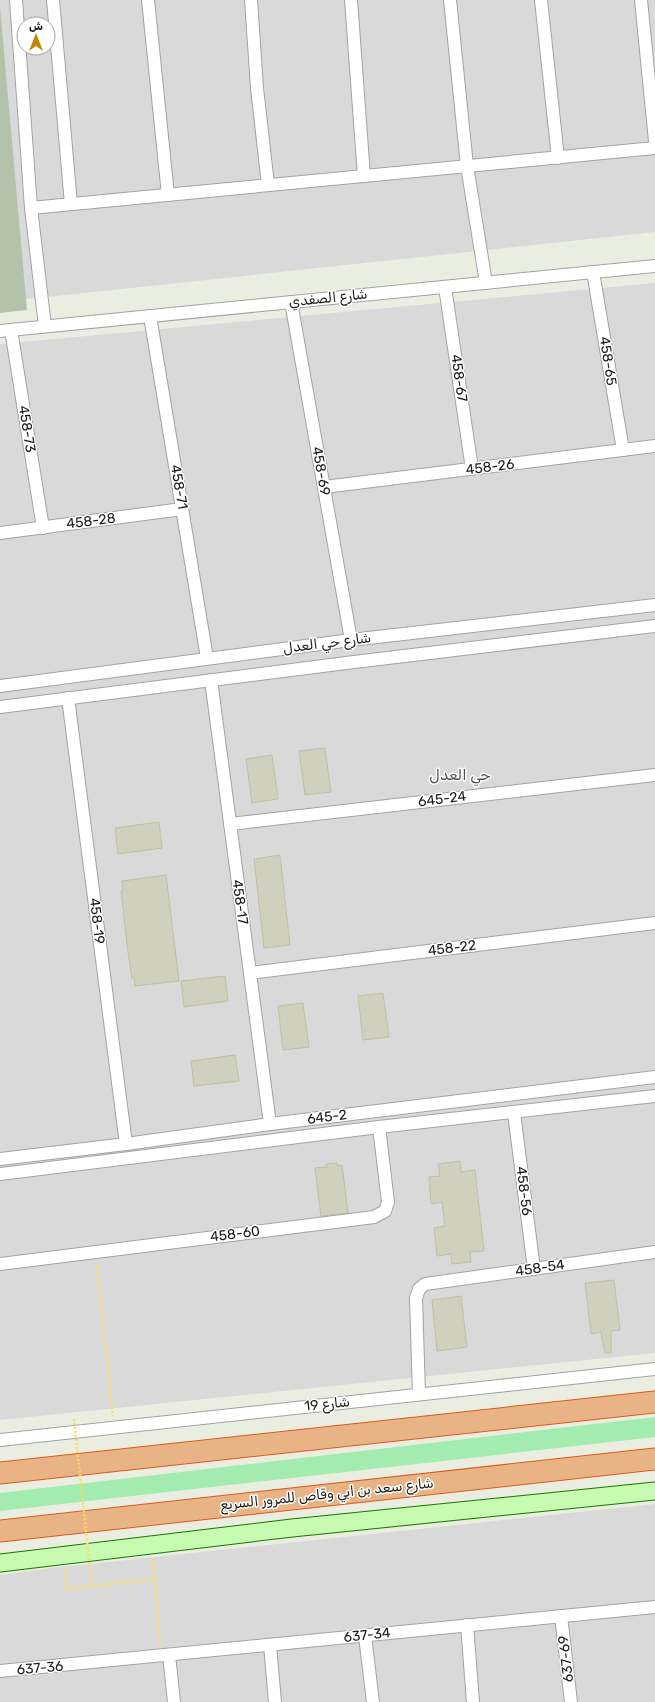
<svg xmlns="http://www.w3.org/2000/svg" width="655" height="1702" font-family="Rubik,Vazirmatn,sans-serif">
<rect width="100%" height="100%" fill="#eaeee1"/>
<!-- residential -->
<g fill="#dad9d9" fill-rule="evenodd">
<path d="M0,0H655V232L0,302ZM24,24H48V48H24Z"/>
<polygon points="655,283 655,1353 0,1420 0,344"/>
<polygon points="655,1504 655,1702 0,1702 0,1575 51,1568"/>
</g>
<!-- construction -->
<polygon fill="#b4c2ac" points="0,7 27,310 0,313"/>
<!-- grass -->
<polygon fill="#a4ebb0" points="655,1417 655,1437 0,1511 0,1493"/>
<!-- building -->
<g fill="#cfd0be" stroke="#bdc0a3">
<polygon points="325,748 331,792 305,795 299,751"/>
<polygon points="272,755 278,799 252,803 246,759"/>
<polygon points="159,822 162,848 118,854 115,828"/>
<polygon points="280,855 290,945 264,948 254,859"/>
<polygon points="166,875 179,981 135,986 134,978 132,978 128,952 121,891 123,891 122,881"/>
<polygon points="225,976 228,1001 184,1007 181,981"/>
<polygon points="383,993 389,1037 363,1040 358,996"/>
<polygon points="303,1003 309,1047 283,1050 278,1006"/>
<polygon points="235,1055 239,1081 194,1086 191,1061"/>
<polygon points="460,1161 461,1172 475,1170 484,1251 470,1252 471,1262 452,1264 451,1254 437,1256 434,1228 445,1226 442,1202 431,1204 429,1177 440,1176 438,1164"/>
<polygon points="337,1163 337,1166 342,1165 348,1213 321,1216 315,1168 327,1167 326,1164"/>
<polygon points="614,1280 620,1330 611,1331 611,1353 605,1353 601,1332 591,1334 585,1283"/>
<polygon points="461,1296 467,1347 437,1351 432,1300"/>
</g>
<g fill="none" stroke-linecap="round" stroke-linejoin="round">
<defs>
<g id="street">
<polyline points="16,0 31,208 45,326"/>
<polyline points="53,0 71,204"/>
<polyline points="148,0 168,195"/>
<polyline points="251,0 257,88 268,185"/>
<polyline points="351,0 364,176"/>
<polyline points="450,0 467,166 486,283"/>
<polyline points="541,0 558,158"/>
<polyline points="641,0 655,141"/>
<polyline points="31,208 655,148"/>
<polyline points="593,272 623,450"/>
<polyline points="445,287 472,469"/>
<polyline points="291,302 351,640"/>
<polyline points="150,316 207,658"/>
<polyline points="11,330 43,528"/>
<polyline points="0,331 655,266"/>
<polyline points="324,487 655,446"/>
<polyline points="0,533 182,509"/>
<polyline points="211,680 270,1124"/>
<polyline points="0,686 351,640 655,605"/>
<polyline points="68,698 126,1144"/>
<polyline points="0,707 354,662 655,626"/>
<polyline points="230,824 655,775"/>
<polyline points="250,973 655,923"/>
<polyline points="514,1113 534,1269"/>
<polyline points="0,1159 126,1144 270,1124 655,1077"/>
<polyline points="0,1174 379,1127 655,1096"/>
<polyline points="0,1264 374,1217 385,1211 388,1202 379,1127"/>
<polyline points="419,1394 416,1298 419,1289 425,1284 655,1252"/>
<polyline points="0,1440 655,1369"/>
<polyline points="561,1616 571,1702"/>
<polyline points="467,1625 473,1702"/>
<polyline points="365,1636 373,1702"/>
<polyline points="270,1645 275,1702"/>
<polyline points="169,1655 174,1702"/>
<polyline points="0,1671 655,1607"/>
</g>
<polyline id="secondary" points="0,1563 292,1528 655,1491"/>
<g id="highway">
<polyline points="0,1473 655,1402"/>
<polyline points="0,1531 655,1459"/>
</g>
</defs>
<!-- street casing -->
<use href="#street" stroke="#a3a3a3" stroke-width="14"/>
<!-- secondary casing -->
<use href="#secondary" stroke="#1c7401" stroke-width="19"/>
<!-- highway casing -->
<use href="#highway" stroke="#dc5a1e" stroke-width="23"/>
<!-- path -->
<g stroke="#fed961" stroke-width="2.5" stroke-dasharray="2 2" stroke-linecap="butt">
<polyline points="97,1264 113,1416"/>
<polyline points="153,1559 160,1643"/>
<polyline points="66,1569 67,1589 155,1579"/>
</g>
<!-- street -->
<use href="#street" stroke="#fff" stroke-width="12"/>
<!-- secondary -->
<use href="#secondary" stroke="#c7fbb1" stroke-width="17"/>
<!-- highway -->
<use href="#highway" stroke="#e9b485" stroke-width="21"/>
<!-- path-bridge -->
<polyline stroke="#fed961" stroke-width="2.5" stroke-dasharray="2 2" stroke-linecap="butt" points="74,1419 92,1587"/>
</g>
<g text-anchor="middle" dominant-baseline="central" stroke-width="3" stroke-linejoin="round" paint-order="stroke">
<!-- street labels -->
<g font-size="14" fill="#1c1c1c" stroke="#fff">
<text transform="translate(328 298) rotate(-6)">شارع الصفدي</text>
<text transform="translate(608 361) rotate(81)">458-65</text>
<text transform="translate(459 378) rotate(82)">458-67</text>
<text transform="translate(27 429) rotate(81)">458-73</text>
<text transform="translate(490 467) rotate(-7)">458-26</text>
<text transform="translate(321 471) rotate(80)">458-69</text>
<text transform="translate(179 487) rotate(80)">458-71</text>
<text transform="translate(91 521) rotate(-7)">458-28</text>
<text transform="translate(327 643) rotate(-7)">شارع حي العدل</text>
<text transform="translate(442 799) rotate(-7)">645-24</text>
<text transform="translate(240 902) rotate(82)">458-17</text>
<text transform="translate(97 921) rotate(83)">458-19</text>
<text transform="translate(452 948) rotate(-7)">458-22</text>
<text transform="translate(327 1117) rotate(-7)">645-2</text>
<text transform="translate(524 1191) rotate(83)">458-56</text>
<text transform="translate(235 1234) rotate(-7)">458-60</text>
<text transform="translate(540 1268) rotate(-8)">458-54</text>
<text transform="translate(327 1404) rotate(-6)">شارع 19</text>
<text transform="translate(327 1494) rotate(-6)">شارع سعد بن ابي وقاص للمرور السريع</text>
<text transform="translate(367 1635) rotate(-6)">637-34</text>
<text transform="translate(566 1659) rotate(-97)">637-69</text>
<text transform="translate(40 1668) rotate(-5)">637-36</text>
</g>
<!-- neighbourhood labels -->
<g font-size="15" fill="#4f4f4f" stroke="#fff">
<text x="460" y="775">حي العدل</text>
</g>
</g>
<!-- north arrow -->
<g transform="translate(36 36)"><circle r="19" fill="#ffffff" stroke="#a4a4a4"/>
<path d="M0-3L7 15L0 10L-7 15Z" fill="#c88400"/>
<text y="-6" font-size="11" font-weight="bold" text-anchor="middle" fill="#1c1c1c">ش</text>
</g>
</svg>
